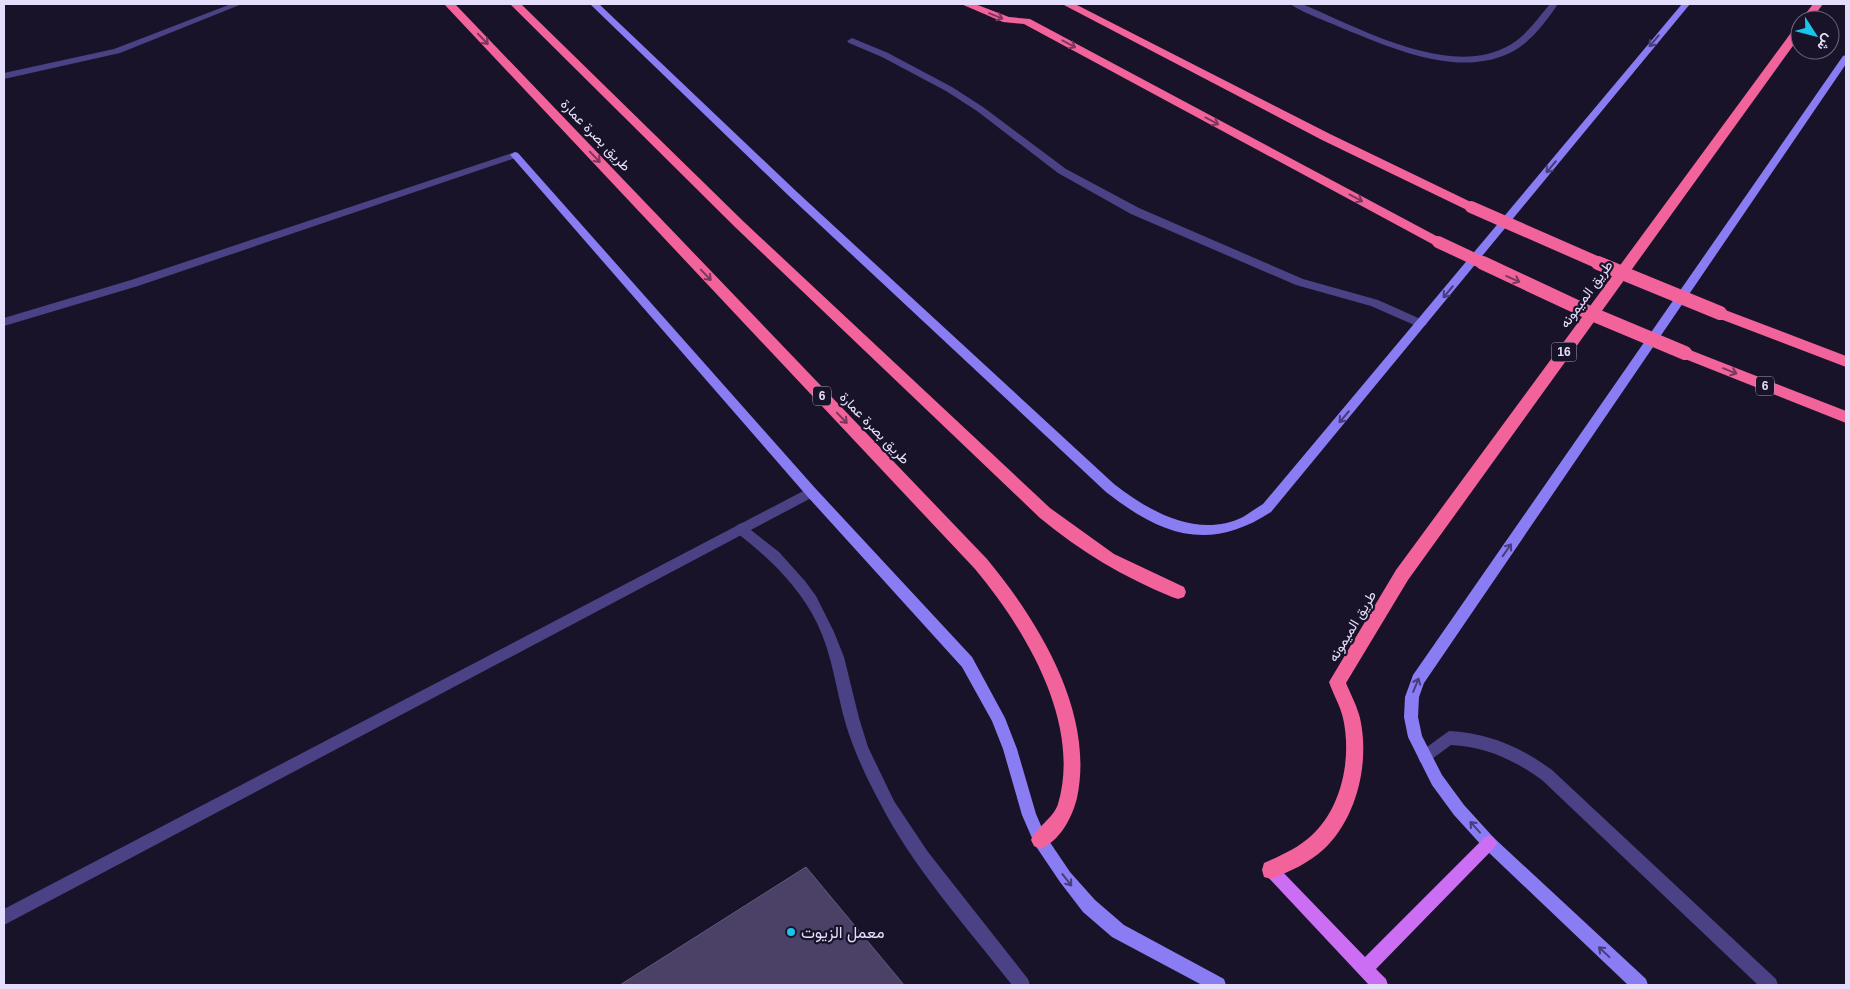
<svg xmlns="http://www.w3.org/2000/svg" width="1850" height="989" font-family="Arial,Vazirmatn,sans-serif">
<rect width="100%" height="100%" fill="#191329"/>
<!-- building -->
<polygon fill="#4b4167" stroke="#635a7e" points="806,867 904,985 620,985"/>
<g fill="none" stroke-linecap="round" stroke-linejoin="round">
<!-- lane -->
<g fill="#4a4284" fill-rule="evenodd">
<path d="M1291,4H1302C1358,27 1450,80 1510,45C1526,36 1538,18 1550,4H1558C1547,20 1534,38 1517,49C1466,80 1399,51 1349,31C1337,25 1297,11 1291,4Z"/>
<polygon points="852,38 888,53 952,87 983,107 1066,169 1139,208 1303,279 1378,300 1425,321 1427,324 1421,328 1371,306 1296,285 1131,214 1058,173 977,111 946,91 882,57 849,43 847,41"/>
<path d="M742,523L779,552L805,581L816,596L834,632L844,657L859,718L868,747L894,801L928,852L1028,979L1030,985H1012C966,926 913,868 879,801C866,777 854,751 846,725C836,691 833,656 817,623C799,586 769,558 737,533L736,529L737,525Z"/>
<path d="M1449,731C1488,733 1521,747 1552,770L1776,979L1778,985H1758L1542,780C1514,760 1487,747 1451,745L1425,764L1420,762L1418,757L1420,752Z"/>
</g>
<!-- street -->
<g fill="#4a4284" fill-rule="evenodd">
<polygon points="231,4 242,4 120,53 4,79 4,73 114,49"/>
<polygon points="515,152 520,155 518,157 138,286 4,326 4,318 131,280"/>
<polygon points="811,487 815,488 817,492 815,496 4,925 4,909"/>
</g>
<!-- secondary -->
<g fill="#8a7df4" fill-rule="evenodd">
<path d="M590,4H599L797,192L1114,484C1150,512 1198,539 1243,517C1250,513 1256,508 1263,504L1682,4H1690L1271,512C1208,553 1161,535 1106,492L789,196Z"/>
<polygon points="1846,55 1846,64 1424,683 1419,697 1418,717 1422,736 1442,775 1464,805 1494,838 1646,979 1648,985 1628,985 1484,848 1454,815 1432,785 1408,737 1404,717 1405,697 1413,675 1843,56"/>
<polygon points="515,152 518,153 815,488 972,657 1005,718 1017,749 1036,814 1045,835 1070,872 1095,900 1124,925 1224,979 1226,985 1202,985 1112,937 1083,912 1060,882 1035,845 1022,815 1003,749 992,721 962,667 807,496 512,157 510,155"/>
</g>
<!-- primary -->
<polygon fill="#cc6ef3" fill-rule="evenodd" points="1489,835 1494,838 1497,843 1494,848 1376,969 1386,979 1388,985 1369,985 1266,875 1263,870 1266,865 1271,862 1276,865 1365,957 1484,838"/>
<!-- highway -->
<g fill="#f2639c" fill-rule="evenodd">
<path d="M444,4H455L987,559C1039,622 1095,713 1077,798C1072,818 1060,841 1040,849L1034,846L1031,840C1037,826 1053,819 1058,804C1082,723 1025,629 975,569Z"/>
<path d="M510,4H521L743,221L1050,508L1114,554L1184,587L1186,592L1184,597L1178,599L1172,597C1123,577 1080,551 1040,518L735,227Z"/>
<polygon points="961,4 975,4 1009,17 1030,19 1442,239 1444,242 1442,245 1434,245 1024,24 1003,22"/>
<polygon points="1062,4 1075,4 1330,134 1475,204 1477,207 1475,210 1467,210 1322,140"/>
<polygon points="1813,4 1823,4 1811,20 1801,20"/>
<path d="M1800,25V36L1408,580L1346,683C1351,695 1357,706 1360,718C1370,762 1357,818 1324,849C1309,863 1289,872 1271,879L1264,877L1262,870L1264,863C1280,856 1298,848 1311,836C1342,808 1352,758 1343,718C1340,705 1333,694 1329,682L1396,570L1796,26Z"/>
<polygon points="1720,308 1846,356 1846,367 1715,317 1713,313 1715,309"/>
<polygon points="1685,348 1846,411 1846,423 1680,357 1678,353 1680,349"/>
</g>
<!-- highway-bridge-far1 -->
<g stroke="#f2639c" stroke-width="12">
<polyline points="1471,207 1601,264"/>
<polyline points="1438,242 1485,264"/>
</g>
<!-- highway-bridge -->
<g stroke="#f2639c" stroke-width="14">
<polyline points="1483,263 1592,314 1685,353"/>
<polyline points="1598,263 1720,313"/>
</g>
</g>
<!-- one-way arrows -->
<defs><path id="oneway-shaft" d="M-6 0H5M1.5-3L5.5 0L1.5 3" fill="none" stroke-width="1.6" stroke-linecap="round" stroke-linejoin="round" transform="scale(1.25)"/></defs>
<g stroke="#7b375d">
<use href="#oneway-shaft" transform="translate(996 16) rotate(22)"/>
<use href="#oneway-shaft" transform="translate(483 39) rotate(46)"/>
<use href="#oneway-shaft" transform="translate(1069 44) rotate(28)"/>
<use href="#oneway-shaft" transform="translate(1212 121) rotate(28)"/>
<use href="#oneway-shaft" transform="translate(595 157) rotate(46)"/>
<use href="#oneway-shaft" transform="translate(1356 198) rotate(28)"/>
<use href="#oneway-shaft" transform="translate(706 275) rotate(46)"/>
<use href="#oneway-shaft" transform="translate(1513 279) rotate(24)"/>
<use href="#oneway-shaft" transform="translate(1730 371) rotate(22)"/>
<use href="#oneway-shaft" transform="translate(842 418) rotate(46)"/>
</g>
<g stroke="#463d7a">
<use href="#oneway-shaft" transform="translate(1654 41) rotate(130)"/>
<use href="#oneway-shaft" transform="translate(1551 167) rotate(130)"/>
<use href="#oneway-shaft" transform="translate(1448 292) rotate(130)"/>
<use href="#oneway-shaft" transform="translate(1344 417) rotate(130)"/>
<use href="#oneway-shaft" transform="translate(1507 550) rotate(-55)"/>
<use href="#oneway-shaft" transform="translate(1416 685) rotate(-68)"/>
<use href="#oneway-shaft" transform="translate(1475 827) rotate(-132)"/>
<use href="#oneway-shaft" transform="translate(1067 880) rotate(52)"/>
<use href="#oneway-shaft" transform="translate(1604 952) rotate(-137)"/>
</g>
<!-- markers -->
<circle fill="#1ac5ec" stroke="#191329" stroke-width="2" cx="791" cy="932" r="5"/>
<g text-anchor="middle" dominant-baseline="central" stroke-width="4.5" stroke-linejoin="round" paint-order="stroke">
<!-- shield labels -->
<g fill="#191329" stroke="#a7a1bd" stroke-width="1">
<rect x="1551.5" y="342.5" width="25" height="19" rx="4"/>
<rect x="1756" y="376.5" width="18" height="19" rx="4"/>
<rect x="813" y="386.5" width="18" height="19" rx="4"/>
</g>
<g font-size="12" font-weight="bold" fill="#e4defc">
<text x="1564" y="352">16</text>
<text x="1765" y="386">6</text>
<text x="822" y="396">6</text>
</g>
<!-- street labels -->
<g font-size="14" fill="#e4defc" stroke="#191329">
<text transform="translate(596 135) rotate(46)">طريق بصرة عمارة</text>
<text transform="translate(1586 294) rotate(-54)">طريق الميمونه</text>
<text transform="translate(875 428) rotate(46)">طريق بصرة عمارة</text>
<text transform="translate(1352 626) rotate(-59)">طريق الميمونه</text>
</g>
<!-- near-poi labels -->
<g font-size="16" fill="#e4defc" stroke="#191329" text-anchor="start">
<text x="801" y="932">معمل الزيوت</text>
</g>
</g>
<!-- border -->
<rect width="1850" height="989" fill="none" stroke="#e4defc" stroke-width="10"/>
<!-- north arrow -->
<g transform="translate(1815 35) rotate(126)"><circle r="24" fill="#191329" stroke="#6a647d"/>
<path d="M0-4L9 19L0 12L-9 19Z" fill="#1ac5ec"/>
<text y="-8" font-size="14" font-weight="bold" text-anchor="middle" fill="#e4defc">ش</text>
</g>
</svg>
